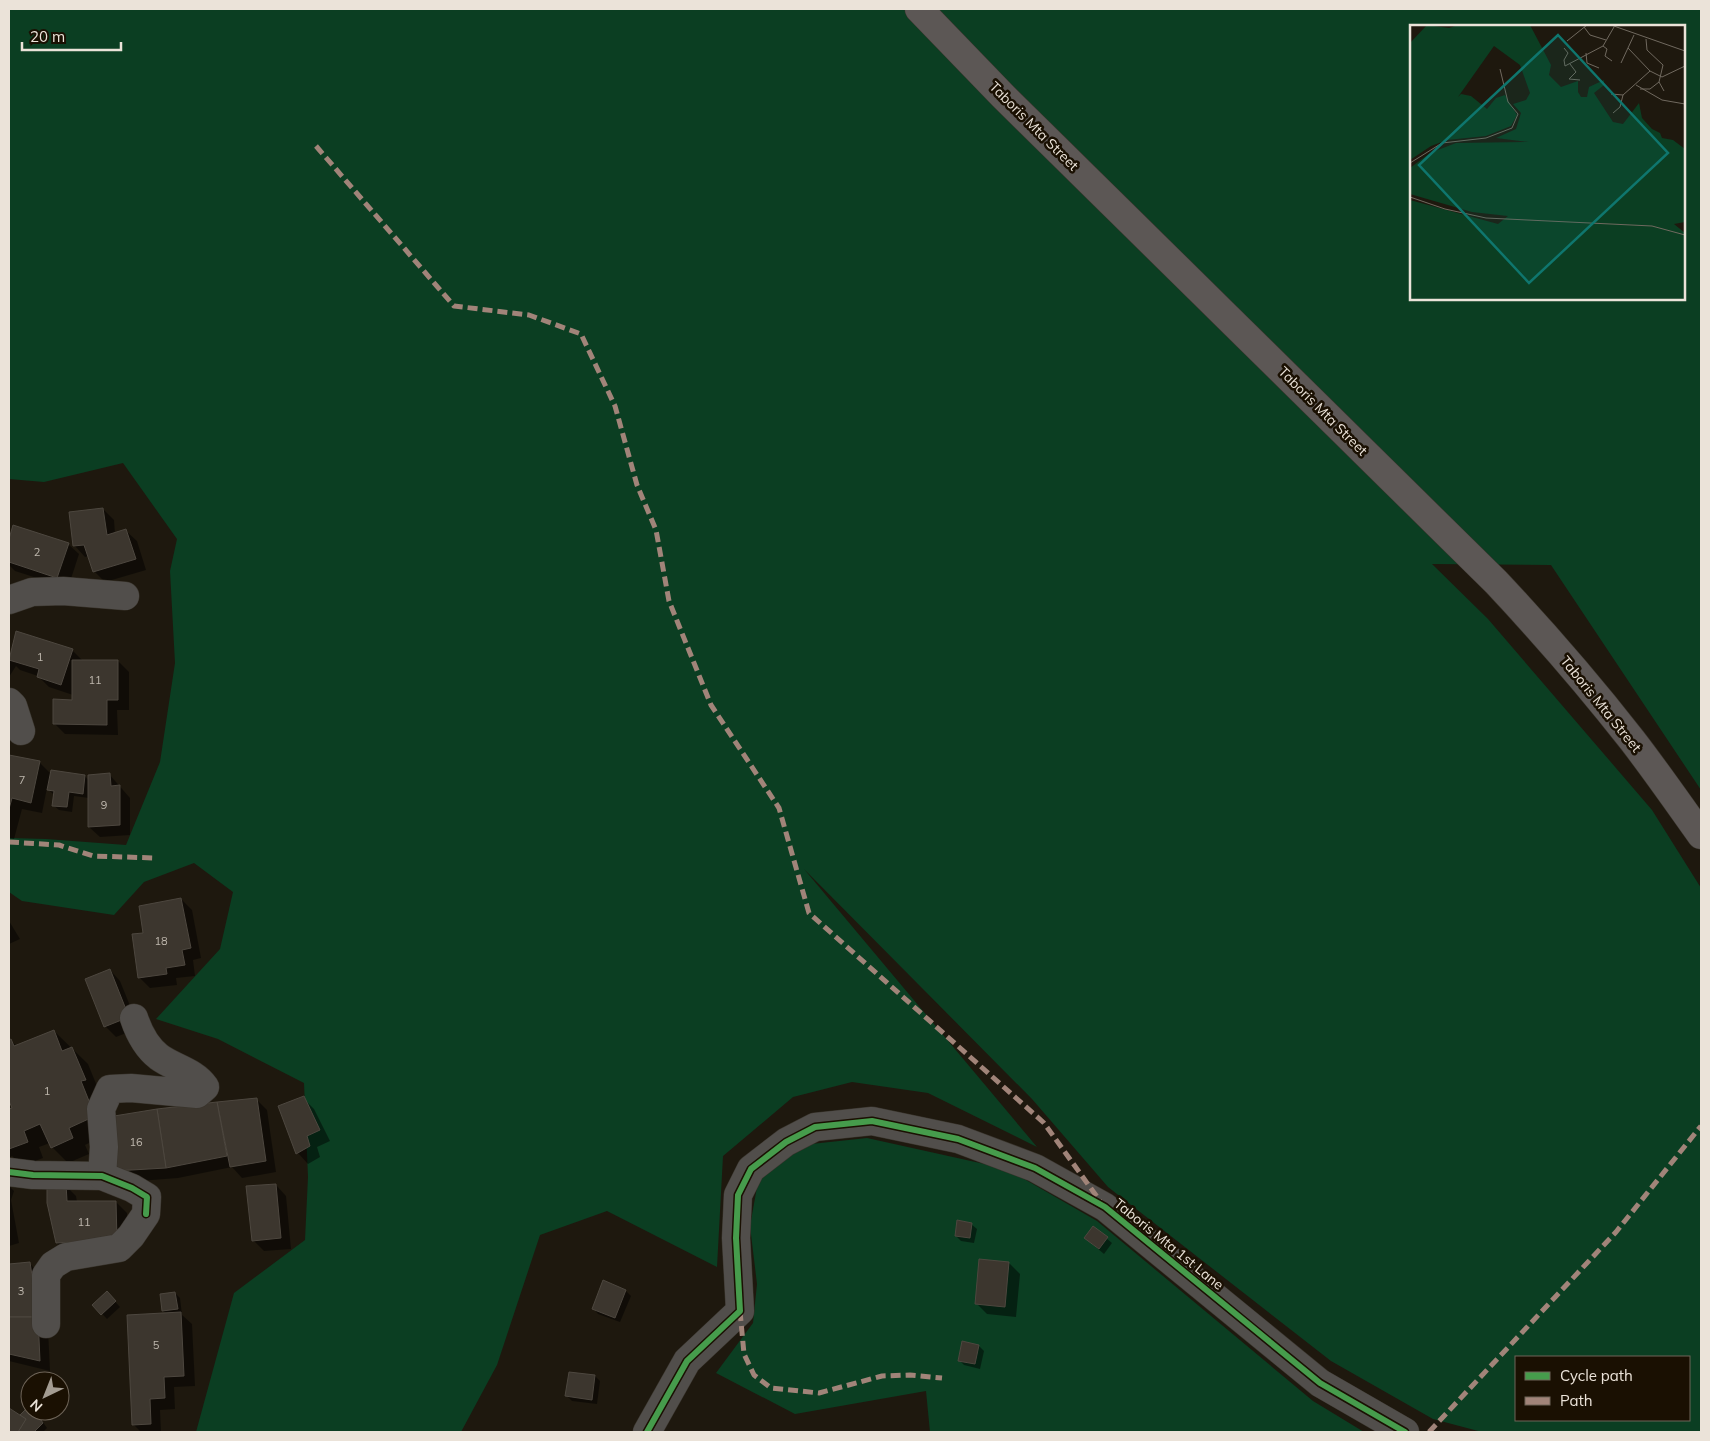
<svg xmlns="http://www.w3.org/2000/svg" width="1710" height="1441" font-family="Mulish,sans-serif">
<rect width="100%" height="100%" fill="#1e180e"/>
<!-- green -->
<g fill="#0b3e22" fill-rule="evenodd">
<path d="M9,9H1701V790L1551,565L1432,564L1488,619L1652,810L1701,888V1432H1482L1433,1419L1331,1361L1108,1187L1032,1099L804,869L1037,1147L928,1093L852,1082L793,1097L723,1156L717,1267L607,1211L540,1235L497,1365L461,1432H196L234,1293L305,1240L308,1177L304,1083L218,1039L156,1019L220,949L233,892L194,863L144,882L114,915L22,901L9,892V838L46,839L126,845L160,762L175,663L170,571L177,539L123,463L44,482L9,479ZM1411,26H1684V299H1411ZM1516,1357H1689V1420H1516Z"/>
<polygon points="867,1138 1007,1169 1097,1221 1313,1401 1364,1432 930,1432 926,1391 795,1414 716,1373 753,1323 757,1284 750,1226 761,1165 802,1145"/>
</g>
<!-- shadow -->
<g fill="#0007">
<polygon points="103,509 114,520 115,534 126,531 137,541 146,570 105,582 94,571 89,556 85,557 75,546"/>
<polygon points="14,526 68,544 79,554 68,588 15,571 9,565 9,544"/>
<polygon points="17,632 72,650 83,661 118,661 129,672 129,710 117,710 118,735 65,734 54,723 73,701 73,695 49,687 38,676 20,670 16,666 9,677 9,653 10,655"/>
<polygon points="9,756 39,762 51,774 85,776 89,781 109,774 130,798 130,835 100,837 89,827 89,798 74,796 72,812 59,810 53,805 54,795 47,788 42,813 22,809 14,839 9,838"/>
<polygon points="181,899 192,910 201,958 193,960 195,976 176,978 177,985 150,988 139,977 145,934"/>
<polygon points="9,921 20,939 9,944"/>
<polygon points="110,970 120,981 139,1028 116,1037 105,1026"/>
<polygon points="54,1031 88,1064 101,1096 110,1131 158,1110 256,1099 267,1110 276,1172 242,1178 232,1167 178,1178 126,1182 111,1132 85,1145 89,1154 68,1163 52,1147 50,1143 39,1147 43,1158 22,1166 12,1156 9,1158 9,1111 14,1109 9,1102 9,1041 11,1041 17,1046"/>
<polygon points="303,1098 314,1109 330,1141 317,1147 320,1157 308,1164 298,1153 279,1106"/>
<polygon points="65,1185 76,1196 77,1202 116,1202 127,1213 127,1251 68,1254 57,1243"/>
<polygon points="276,1185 286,1196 291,1249 264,1251 253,1240"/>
<polygon points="9,1186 14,1191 11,1200 19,1243 9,1246"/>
<polygon points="971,1224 977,1229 974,1243 961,1241 956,1236"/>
<polygon points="1094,1228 1112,1243 1104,1254 1091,1243"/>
<polygon points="1009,1263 1020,1274 1016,1317 987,1314 976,1303"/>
<polygon points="30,1264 40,1274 48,1329 50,1371 9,1361 9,1265"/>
<polygon points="604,1282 626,1291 631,1296 620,1322 598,1314 593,1308"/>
<polygon points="107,1293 120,1307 107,1319 94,1305"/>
<polygon points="175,1293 180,1298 182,1315 192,1324 195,1386 174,1387 175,1409 160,1410 161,1432 141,1432 133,1424 167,1314 163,1311"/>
<polygon points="979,1346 984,1351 980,1369 964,1365 959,1360"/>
<polygon points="570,1373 595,1376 600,1381 597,1404 572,1401 567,1396"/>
<polygon points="30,1406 30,1411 35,1411 47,1428 43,1432 9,1432 9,1410 25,1419 21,1415"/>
</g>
<!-- building -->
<g fill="#3c362e" stroke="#4d473f">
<polygon points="103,508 107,535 126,529 136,559 93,572 84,545 73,546 69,512"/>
<polygon points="13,525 69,543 57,578 9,562 9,539"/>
<polygon points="16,631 73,649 61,685 37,677 39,669 9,660"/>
<polygon points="72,660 118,660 118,700 107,700 107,725 53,724 53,699 72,700"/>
<polygon points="9,755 40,761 31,803 12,798 9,809"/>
<polygon points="51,770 85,775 83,794 69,792 67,807 52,806 54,791 47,790"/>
<polygon points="110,773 111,786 120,785 120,825 88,827 88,775"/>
<polygon points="181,898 191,948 182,950 185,965 166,968 167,974 138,978 132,934 143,933 139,906"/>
<polygon points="110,969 129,1017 104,1027 85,979"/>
<polygon points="54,1030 62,1051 72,1047 86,1080 81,1081 95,1116 69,1128 73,1138 51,1148 40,1124 24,1131 28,1142 9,1149 9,1109 12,1108 9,1101 9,1040 11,1039 14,1046"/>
<polygon points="304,1096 320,1130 307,1136 310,1146 296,1154 278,1106"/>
<polygon points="257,1098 266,1161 230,1167 217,1102"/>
<polygon points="217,1102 227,1156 166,1168 157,1109"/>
<polygon points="157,1109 166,1168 114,1171 108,1117"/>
<polygon points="66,1184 67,1201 116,1201 117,1240 56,1243 47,1203 47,1185"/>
<polygon points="276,1184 281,1238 252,1241 246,1186"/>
<polygon points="957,1220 972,1223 970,1238 955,1236"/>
<polygon points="1093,1226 1108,1237 1099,1249 1084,1238"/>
<polygon points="979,1259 1009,1262 1005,1307 975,1304"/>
<polygon points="30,1262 38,1317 9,1317 9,1264"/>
<polygon points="603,1280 626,1290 615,1318 592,1309"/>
<polygon points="107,1291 116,1301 101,1315 92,1305"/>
<polygon points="175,1292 178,1309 162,1311 160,1294"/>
<polygon points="181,1312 184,1376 164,1377 165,1398 150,1399 151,1424 132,1425 127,1315"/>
<polygon points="9,1317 38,1317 40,1361 9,1354"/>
<polygon points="962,1341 979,1345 975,1364 958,1361"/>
<polygon points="569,1372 595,1375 592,1400 565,1396"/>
<polygon points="30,1405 30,1411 35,1411 43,1423 34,1432 18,1432 26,1419 20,1415"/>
<polygon points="9,1408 26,1419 18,1432 9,1432"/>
</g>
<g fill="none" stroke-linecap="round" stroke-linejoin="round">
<defs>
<g id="minor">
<polyline points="9,600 32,592 63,591 125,596"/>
<polyline points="9,702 13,706 21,731"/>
<polyline points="9,1172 33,1175 102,1176 132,1188 147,1197 146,1214 131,1236 119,1248 66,1257 53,1265 46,1275 46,1324"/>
<path d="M102,1176L104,1147L101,1109L110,1089L131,1088L197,1094L205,1087C194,1071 174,1068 159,1057C146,1047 139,1033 134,1018"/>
<polyline points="647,1432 687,1361 740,1311 736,1238 738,1195 751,1169 786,1142 815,1127 872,1121 958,1139 1035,1168 1105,1207 1320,1383 1405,1432"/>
</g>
<path id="major" d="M919,9L1003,96L1496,582C1543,632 1589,685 1632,740C1656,771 1678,803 1701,835"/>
</defs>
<!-- minor casing -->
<use href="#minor" stroke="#39342c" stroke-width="29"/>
<!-- major casing -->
<use href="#major" stroke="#39342c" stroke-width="29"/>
<!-- minor -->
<use href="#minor" stroke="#514e4b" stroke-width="28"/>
<!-- major -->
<use href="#major" stroke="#5c5755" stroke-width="28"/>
<!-- quiet -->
<g stroke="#a18479" stroke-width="5" stroke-dasharray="10 5" stroke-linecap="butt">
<polyline points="316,146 454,306 529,315 581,334 615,406 637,485 656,530 669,601 711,705 779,808 809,913 1044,1123 1100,1201"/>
<polyline points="9,842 59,845 93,856 155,858"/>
<polyline points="740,1311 744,1354 754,1375 771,1388 819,1393 882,1376 910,1375 942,1378"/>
<polyline points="1429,1432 1616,1232 1701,1126"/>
</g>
<defs>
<g id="cycleway">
<polyline points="9,1172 33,1175 102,1176 132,1188 147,1197 146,1214"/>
<polyline points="647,1432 687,1361 740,1311 736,1238 738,1195 751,1169 786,1142 815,1127 872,1121 958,1139 1035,1168 1105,1207 1320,1383 1405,1432"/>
</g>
</defs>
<!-- cycleway casing -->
<use href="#cycleway" stroke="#1a1002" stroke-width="9"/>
<!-- cycleway -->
<use href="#cycleway" stroke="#469c4c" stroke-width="6"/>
</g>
<g text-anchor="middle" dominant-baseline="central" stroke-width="5" stroke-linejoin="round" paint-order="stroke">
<!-- number labels -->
<g font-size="11" fill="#bfb8ae">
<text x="37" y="552">2</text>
<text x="40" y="657">1</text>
<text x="95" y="680">11</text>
<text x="22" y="780">7</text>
<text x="104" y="805">9</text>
<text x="161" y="941">18</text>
<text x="47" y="1091">1</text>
<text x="136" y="1142">16</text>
<text x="84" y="1222">11</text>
<text x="21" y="1291">3</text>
<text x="156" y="1345">5</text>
</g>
<!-- street labels -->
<g font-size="14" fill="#ebe3d9" stroke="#1a1002">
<text transform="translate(1034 126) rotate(45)">Taboris Mta Street</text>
<text transform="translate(1323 411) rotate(45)">Taboris Mta Street</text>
<text transform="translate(1601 704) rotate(51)">Taboris Mta Street</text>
<text transform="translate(1169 1244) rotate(39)">Taboris Mta 1st Lane</text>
</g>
</g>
<!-- overview -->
<g transform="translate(1410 25)">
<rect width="275" height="275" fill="#1e180e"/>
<path d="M17,0L39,3L48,0H120L141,40L139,50L151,62L168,56V67L171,72H177L179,62L194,55V60L184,68L203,97L213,99L229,78L232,93L242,104L250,108L252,113L263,115L275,124V197L264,199L275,208V275H0V175L88,199L98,191L62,187L0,169V143L20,128L46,118L119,117L86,113L106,104L111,88L103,79L116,75L120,68L110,40L84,21L48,72L51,69L61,71L77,84L86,73L95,70L107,90L101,101L76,111L37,115L21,121L0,135V18Z" fill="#0b3e22"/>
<path fill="none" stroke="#70695f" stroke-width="1" d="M201,0L275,26M174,2L180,10L196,15M236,14L237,25L253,40L249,57L254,66M157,16L177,0M193,21L197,24L195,31L202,36M154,23L158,28L154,35L155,41L193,21L204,2M218,23L240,46L252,52L275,41M176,28L177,38L189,43M211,38L224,10M160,39L166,47L159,54L170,55M226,60L252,75L275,79M230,64H240L249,57M201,69L213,70L240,46M203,88L210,82L213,70M0,138L32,118L76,113L102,103L108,89L98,77L90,44M0,172L35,184L76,193L242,201L275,210"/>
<path fill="#0f766e" fill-opacity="0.15" stroke="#0f766e" stroke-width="2.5" d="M148,10L258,128L119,258L9,140Z"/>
<rect width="275" height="275" fill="none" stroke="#ebe3d9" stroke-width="2.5"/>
</g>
<!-- border -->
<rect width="1710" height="1441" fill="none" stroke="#ebe3d9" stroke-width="20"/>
<!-- legend -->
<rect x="1515" y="1356" width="175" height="65" fill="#1a1002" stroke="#6e6458"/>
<rect x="1525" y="1372" width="25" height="8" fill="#469c4c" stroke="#6e6458"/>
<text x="1560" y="1381" font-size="15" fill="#ebe3d9">Cycle path</text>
<rect x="1525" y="1397" width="25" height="8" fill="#a18479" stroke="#6e6458"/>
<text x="1560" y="1406" font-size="15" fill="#ebe3d9">Path</text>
<!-- north arrow -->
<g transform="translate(45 1396) rotate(223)"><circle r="24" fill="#1a1002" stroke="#6e6458"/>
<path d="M0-4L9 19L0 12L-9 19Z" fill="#a39c92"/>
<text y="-8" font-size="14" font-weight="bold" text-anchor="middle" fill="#ebe3d9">N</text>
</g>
<!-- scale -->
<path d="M22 42v8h99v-8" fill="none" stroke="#ebe3d9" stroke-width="2.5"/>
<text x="30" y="42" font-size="15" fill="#ebe3d9" stroke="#1a1002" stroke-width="4" paint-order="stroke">20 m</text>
</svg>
